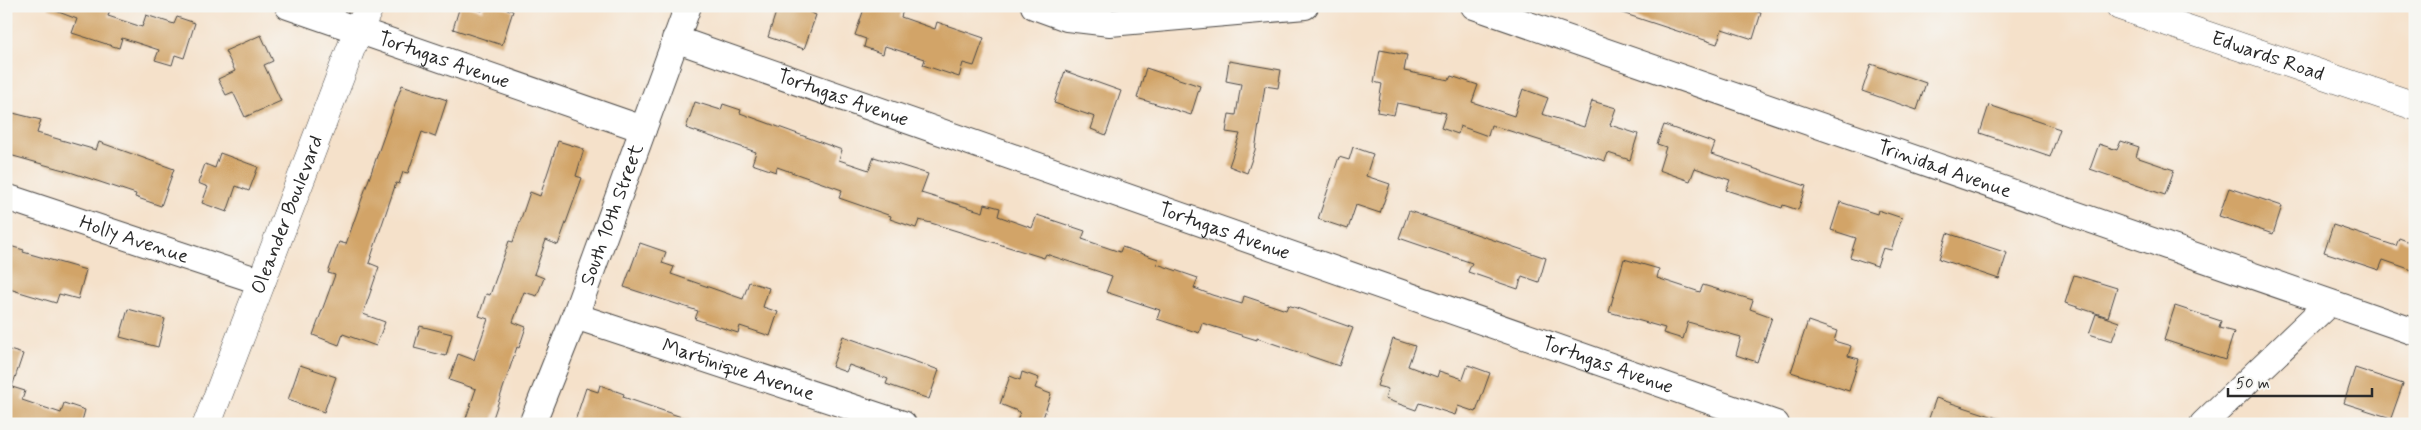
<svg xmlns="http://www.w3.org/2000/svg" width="2421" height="430" font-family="Mynerve,sans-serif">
<rect width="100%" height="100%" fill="#f6f6f2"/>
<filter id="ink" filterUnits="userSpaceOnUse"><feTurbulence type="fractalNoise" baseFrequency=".02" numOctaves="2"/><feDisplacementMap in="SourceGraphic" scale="10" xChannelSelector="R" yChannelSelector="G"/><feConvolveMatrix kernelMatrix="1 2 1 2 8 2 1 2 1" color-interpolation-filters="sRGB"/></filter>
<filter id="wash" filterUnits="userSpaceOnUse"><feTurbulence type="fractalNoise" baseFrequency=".0096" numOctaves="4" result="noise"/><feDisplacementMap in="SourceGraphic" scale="20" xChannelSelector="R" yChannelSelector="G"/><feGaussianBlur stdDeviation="1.12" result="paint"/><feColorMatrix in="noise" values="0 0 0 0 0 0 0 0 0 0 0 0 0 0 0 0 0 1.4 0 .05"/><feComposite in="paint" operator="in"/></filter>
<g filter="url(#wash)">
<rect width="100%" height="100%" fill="#f5e1ca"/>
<g id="blocks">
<!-- building -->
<g fill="#d2a467">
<polygon points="48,6 111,6 108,16 142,27 146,15 174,24 177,17 195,23 184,58 175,55 172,65 155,60 159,50 122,38 119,48 72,33 77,19 48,8"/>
<polygon points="460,6 469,6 482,11 484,6 499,6 513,11 502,45 453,29"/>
<polygon points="778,6 811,6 809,12 816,15 804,49 768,37"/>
<polygon points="865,6 890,6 903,10 901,17 935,29 937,22 984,38 974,66 963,63 959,77 923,65 925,59 885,46 883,54 864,47 866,39 855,35"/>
<polygon points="1610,6 1739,6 1761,13 1753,39 1722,29 1717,44 1610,9"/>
<polygon points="261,35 273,61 264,65 281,101 245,117 233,92 226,95 218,79 235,71 225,51"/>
<polygon points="1380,50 1407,55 1404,71 1449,80 1451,76 1478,85 1472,102 1514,116 1523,89 1548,98 1542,114 1584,127 1592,101 1616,108 1610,125 1638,134 1630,160 1608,153 1605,161 1491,125 1488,136 1460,126 1458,134 1441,128 1446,113 1397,103 1394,115 1377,112 1382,84 1374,82"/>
<polygon points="1229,61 1281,70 1278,88 1265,86 1255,150 1247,173 1229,166 1240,134 1226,132 1229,114 1236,115 1241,84 1226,81"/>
<polygon points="1871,64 1926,83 1917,110 1862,91"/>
<polygon points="1146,68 1200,86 1191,115 1137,98"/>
<polygon points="1065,71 1121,91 1106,135 1091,129 1095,117 1054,103"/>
<polygon points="402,85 447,100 435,137 422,132 408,173 403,172 399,184 396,183 369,263 379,267 363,314 385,322 376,346 343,334 339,345 313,335 335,275 328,273 339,242 346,244"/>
<polygon points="695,102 721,110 723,104 741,110 740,113 842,150 839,160 869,170 874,157 928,174 921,193 983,212 985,204 1000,208 998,216 1032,228 1037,215 1085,231 1082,239 1120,252 1122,247 1158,259 1157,264 1198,278 1194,288 1212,295 1242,304 1244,296 1286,310 1288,305 1353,328 1339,366 1257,338 1257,340 1202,323 1199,333 1157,319 1160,310 1106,292 1112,276 1046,254 1044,258 931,223 919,220 916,228 890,219 891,216 839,198 842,190 777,167 776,172 752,164 756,152 686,128"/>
<polygon points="1989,105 2060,129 2050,157 1980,133"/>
<polygon points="13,113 41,120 37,133 96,150 99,142 174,169 161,206 135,197 136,194 67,171 6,154 6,138"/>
<polygon points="1664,125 1715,143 1711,154 1806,186 1798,210 1783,205 1782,208 1726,190 1730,180 1695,168 1690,181 1659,170 1666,147 1657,144"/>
<polygon points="558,141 584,149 576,176 582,178 576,195 558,245 546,240 534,274 544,278 537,296 524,292 513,322 526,327 519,348 517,347 491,424 464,424 476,389 449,380 458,354 474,360 488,319 479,316 486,294 490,295 509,241 513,242 530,192 540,196"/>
<polygon points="2121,141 2139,147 2136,157 2174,170 2165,195 2090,169 2099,144 2117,150"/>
<polygon points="1353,147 1373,154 1366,176 1390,184 1380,213 1356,205 1348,229 1318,219 1339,157 1349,160"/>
<polygon points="220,153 258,167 249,191 236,186 227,212 202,203 208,187 198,183 205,164 215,168"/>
<polygon points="2229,188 2282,206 2273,234 2219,216"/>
<polygon points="1840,202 1877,214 1878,210 1902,218 1891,250 1883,248 1877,266 1850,257 1856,238 1831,230"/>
<polygon points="1409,211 1546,258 1539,282 1522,276 1518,289 1468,272 1472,263 1399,238"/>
<polygon points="2333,225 2396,246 2399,238 2415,244 2415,271 2383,260 2379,270 2324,252"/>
<polygon points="1947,233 2007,253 1999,279 1939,259"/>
<polygon points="640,243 666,252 662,263 674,267 671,274 743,299 749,282 769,288 763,307 778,312 770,336 740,326 738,333 695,319 698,311 624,287"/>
<polygon points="6,245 24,250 23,252 86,270 78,299 59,294 56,303 6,288"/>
<polygon points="1624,259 1659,269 1657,278 1700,292 1703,285 1753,300 1750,309 1772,317 1757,362 1736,355 1741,337 1688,322 1683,339 1663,333 1665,328 1609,312"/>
<polygon points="2074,275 2117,288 2108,317 2065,303"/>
<polygon points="2175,306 2221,321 2219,328 2234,332 2225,360 2164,340"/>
<polygon points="128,309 165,319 158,347 120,337"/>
<polygon points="2096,314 2119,322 2112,341 2089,334"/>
<polygon points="1808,321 1837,331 1834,341 1851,346 1848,356 1859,359 1849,391 1791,372"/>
<polygon points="420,326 452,334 446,356 414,348"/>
<polygon points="843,336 939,370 929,399 886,384 888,379 849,365 846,372 832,367"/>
<polygon points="1393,339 1415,346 1408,366 1437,377 1439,371 1463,379 1468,365 1490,373 1476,412 1458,406 1455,415 1419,403 1416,410 1385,399 1388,389 1377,386"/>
<polygon points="6,349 23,354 12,387 25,391 22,400 61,413 64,403 85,410 82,421 83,424 6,424"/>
<polygon points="300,365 336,377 324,412 288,400"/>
<polygon points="2355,368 2403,384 2391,418 2344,403"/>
<polygon points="1022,372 1039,378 1035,388 1051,394 1041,424 1016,424 1020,412 1000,404 1010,376 1020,380"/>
<polygon points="600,385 624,394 623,397 693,421 693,424 574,424 586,388 598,392"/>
<polygon points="1936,398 2006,421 2005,424 1927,424"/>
</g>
</g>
</g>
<g filter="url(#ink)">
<use href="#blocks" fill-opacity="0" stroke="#494643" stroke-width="1"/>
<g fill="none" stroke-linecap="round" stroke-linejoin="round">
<defs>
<g id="minor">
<path id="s1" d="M288,6L643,129"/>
<polyline points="1034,6 1067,18 1110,23 1305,6"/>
<path id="s2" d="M1474,6L2415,332"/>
<path id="s3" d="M675,39L1776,424"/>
<path id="s4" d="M6,197L262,282"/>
<path id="s5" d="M575,316L903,424"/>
<path id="s6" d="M532,424L575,316L688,6"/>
<polyline points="2203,424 2329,303"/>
</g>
<g id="major">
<path id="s7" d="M2120,6L2415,106"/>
<path id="s8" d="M207,424L358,30L370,6"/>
</g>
</defs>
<!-- minor casing -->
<use href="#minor" stroke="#494643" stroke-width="28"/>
<!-- major casing -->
<use href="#major" stroke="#494643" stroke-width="29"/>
<!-- minor -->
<use href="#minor" stroke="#fff" stroke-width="26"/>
<!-- major -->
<use href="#major" stroke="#fff" stroke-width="28"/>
</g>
</g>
<g text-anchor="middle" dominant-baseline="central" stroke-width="4" stroke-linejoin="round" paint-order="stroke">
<!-- street labels -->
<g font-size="20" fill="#2b2b2b" stroke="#f6f6f2">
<text stroke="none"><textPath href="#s7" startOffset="156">Edwards Road</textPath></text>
<text stroke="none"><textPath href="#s1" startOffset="165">Tortugas Avenue</textPath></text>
<text stroke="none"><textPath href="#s3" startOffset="178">Tortugas Avenue</textPath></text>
<text stroke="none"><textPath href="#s2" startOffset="498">Trinidad Avenue</textPath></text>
<text stroke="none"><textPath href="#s8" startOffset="224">Oleander Boulevard</textPath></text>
<text stroke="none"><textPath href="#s6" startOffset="224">South 10th Street</textPath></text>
<text stroke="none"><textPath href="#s3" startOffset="582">Tortugas Avenue</textPath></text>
<text stroke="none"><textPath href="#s4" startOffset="135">Holly Avenue</textPath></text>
<text stroke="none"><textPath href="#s3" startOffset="988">Tortugas Avenue</textPath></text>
<text stroke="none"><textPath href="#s5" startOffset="172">Martinique Avenue</textPath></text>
</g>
</g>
<!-- margin -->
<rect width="2421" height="430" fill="none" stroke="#f6f6f2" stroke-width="25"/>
<!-- scale -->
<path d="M2228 388v8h144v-8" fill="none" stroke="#2b2b2b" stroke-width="2.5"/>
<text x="2236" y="388" font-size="15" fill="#2b2b2b" stroke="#f6f6f2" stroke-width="4" paint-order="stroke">50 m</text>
</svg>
